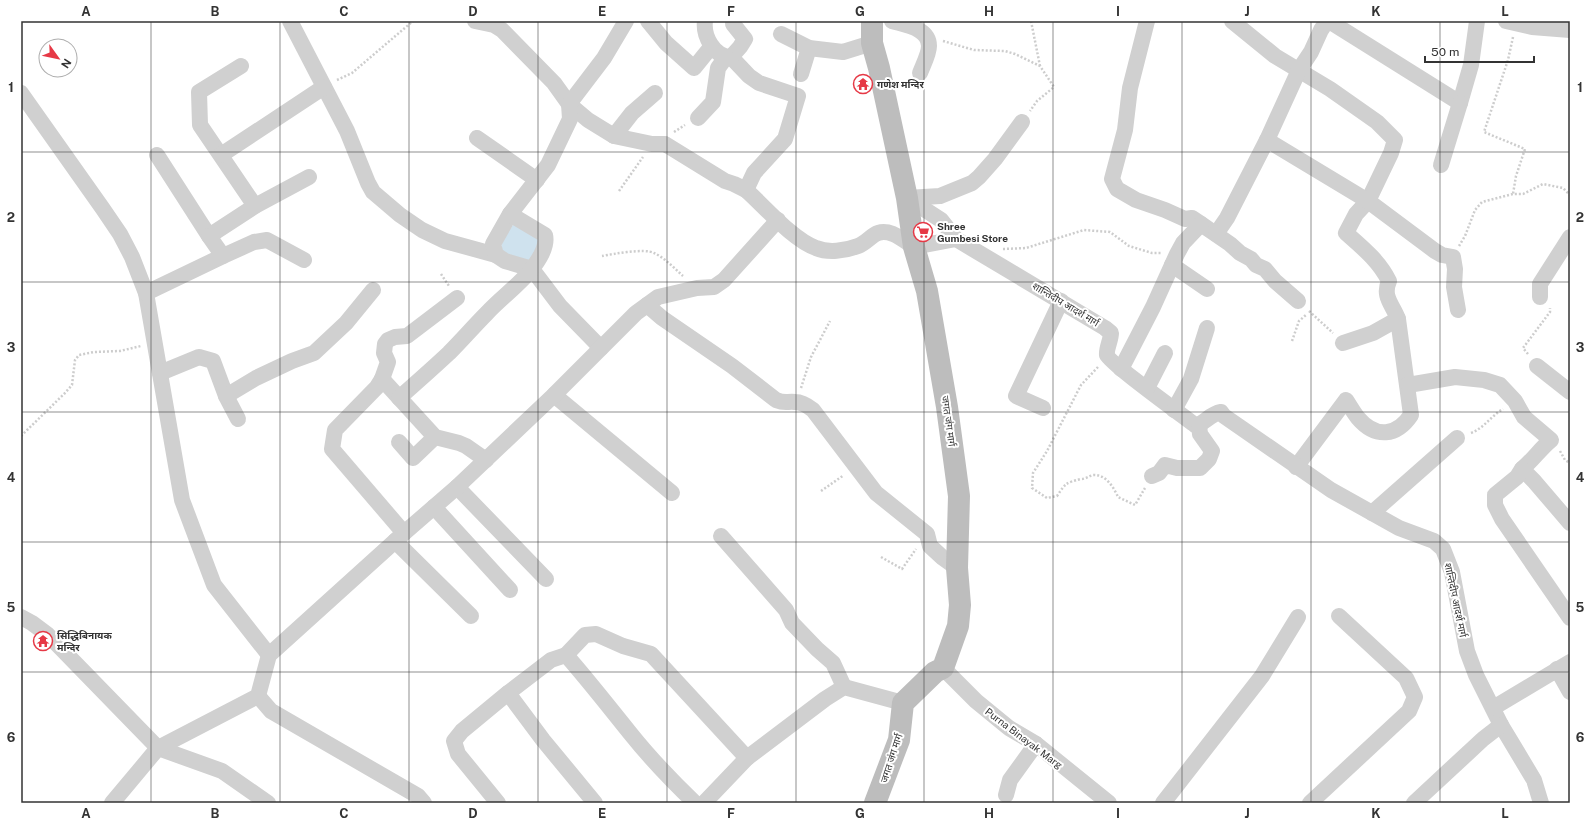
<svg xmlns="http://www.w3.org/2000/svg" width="1591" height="824" font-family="'Public Sans','Noto Sans Devanagari',sans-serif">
<rect width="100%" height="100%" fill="#fff"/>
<!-- water -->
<polygon fill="#cfe2ee" points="515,222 541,236 531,262 502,252 501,242"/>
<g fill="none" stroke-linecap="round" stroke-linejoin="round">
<!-- path -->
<g stroke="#cdcdcd" stroke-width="2.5" stroke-dasharray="2 2" stroke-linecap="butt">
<polyline points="1031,21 1040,66"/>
<polyline points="1513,37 1508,60 1484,132 1525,149 1516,176 1513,194"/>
<polyline points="943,41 974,50 1005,51 1015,54 1040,66 1054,87 1037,101 1030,111"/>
<polyline points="337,80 352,73 413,21"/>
<polyline points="674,132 685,125"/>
<polyline points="619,191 643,157"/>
<polyline points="1459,246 1465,236 1475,210 1482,202 1513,194 1523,194 1543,184 1563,188 1570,195"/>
<polyline points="1003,249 1026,248 1084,230 1110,232 1129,246 1152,253 1162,253"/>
<path d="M602,256C613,254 645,248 654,253C665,258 674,268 683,276"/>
<polyline points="441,274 449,286"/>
<polyline points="1309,311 1333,333"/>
<polyline points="1292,341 1299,321 1306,315"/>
<polyline points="1528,354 1523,348 1550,312 1550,308"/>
<path d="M1098,367L1081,385L1047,451L1033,473L1032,488L1047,498L1057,496C1066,483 1065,483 1081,479C1086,479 1089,476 1093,475C1106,474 1114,488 1118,497L1135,505L1145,488"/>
<polyline points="801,388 811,357 830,321"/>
<path d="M1471,433C1484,428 1491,416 1503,409"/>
<polyline points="21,436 65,393 72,385 75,360 79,355 94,352 120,351 141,346"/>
<polyline points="1560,451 1565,460 1570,463"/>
<polyline points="821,491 844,475"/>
<polyline points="881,557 902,569 916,549"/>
</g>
<!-- street -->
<g stroke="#d0d0d0" stroke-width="16">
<polyline points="290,21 347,131 368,183 373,192 400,215 422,230 445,241 496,255"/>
<path d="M475,21L494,25L502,30L554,83L569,104L588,120L614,136L652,144H665L725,181L734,184L746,190L754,173L785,139L798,96L759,83L749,76L731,57C714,57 703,36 705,21"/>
<polyline points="648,21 666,43 694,68 711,47"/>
<path d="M892,21C905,25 929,28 929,46C929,54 923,65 920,73"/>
<polyline points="1147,21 1130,88 1125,130 1112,179 1117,189 1136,200 1165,210 1185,219 1192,218 1201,224 1230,244 1240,253 1251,259 1256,265 1265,269 1275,281 1298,301"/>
<path d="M1232,21L1275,56L1330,89L1377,122L1395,140L1391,153L1368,201L1356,214L1346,233C1363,248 1379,261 1389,281C1382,297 1393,305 1398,319L1411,415C1397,436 1376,439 1358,418C1354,413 1350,406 1346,400L1296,467"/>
<polyline points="1329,21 1460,103 1471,65 1477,21"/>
<polyline points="1506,21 1532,27 1570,30"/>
<polyline points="781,34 809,48 843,52 872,43"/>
<polyline points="731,57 740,47 745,39 733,24"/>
<polyline points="241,66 199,92 200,125 255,206"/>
<polyline points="801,74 809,48"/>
<polyline points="21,93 103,209 120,234 132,257 146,293 182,500 214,585 269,655"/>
<polyline points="698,118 713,102 718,68 726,57"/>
<polyline points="614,136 632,113 655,93"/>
<polyline points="477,138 537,180"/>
<polyline points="1267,140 1368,201 1435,251 1442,255 1453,257 1455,269 1454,287 1458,310"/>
<polyline points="157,155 209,236 255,206 309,177"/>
<polyline points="221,155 324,87"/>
<polyline points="1441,165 1460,103"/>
<path d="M746,190C765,207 793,240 816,248C828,253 845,251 858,246C871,241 874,227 893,234C900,237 908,243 914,247L956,239"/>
<path d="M907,198L941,220L956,239L1105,328L1111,333C1111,340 1106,349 1107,355C1109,362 1183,416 1195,425C1204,425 1209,414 1221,412L1224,416L1331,490L1399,528L1434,541L1443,549L1452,572L1467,651L1476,675L1501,725L1534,780L1541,803"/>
<polyline points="907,198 940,196 972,183 979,177 995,159 1022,122"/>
<polyline points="1216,234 1227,218 1267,140 1299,70 1311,52 1321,30 1327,21"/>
<polyline points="223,256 254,242 267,240 304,260"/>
<polyline points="1172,265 1207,289"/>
<polyline points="146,293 223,256 209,236"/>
<polyline points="1540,297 1540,284 1570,237"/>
<polyline points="647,305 658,297 697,288 714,287 724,280 778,220"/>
<polyline points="1343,343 1373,333 1398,319"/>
<polyline points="601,348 560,306 532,269 505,261 496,255 493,244 510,214 548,165 570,119 569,104 604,58 626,21"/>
<polyline points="1537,366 1570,392"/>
<polyline points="1121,369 1153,307 1177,254 1183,243 1201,224"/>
<polyline points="160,373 199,357 213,361 226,396 238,419"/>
<polyline points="382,379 435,437 459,443 466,446 486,460"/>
<path d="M1408,385L1455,377L1484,380L1500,385L1515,401L1524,417L1551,440C1540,449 1533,460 1522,469L1534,481L1570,523"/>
<polyline points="1147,388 1165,353"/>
<polyline points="554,395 672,493"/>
<polyline points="226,396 256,378 292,361 314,353 346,323 373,290"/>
<path d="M399,398C416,383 433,368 449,353C462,340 474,326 487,313C501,298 518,286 531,270C538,261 548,247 545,235L510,214"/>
<polyline points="1043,408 1016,396 1061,301"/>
<polyline points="1174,410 1191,379 1207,328"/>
<polyline points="399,442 413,458 435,437"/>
<polyline points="1522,469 1517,477 1495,495 1495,505 1502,519 1570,618"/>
<polyline points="1152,476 1159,473 1165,465 1177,468 1200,468 1209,459 1212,451 1200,434 1199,425"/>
<polyline points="457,487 546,579"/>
<polyline points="434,507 510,590"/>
<polyline points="1372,513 1457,438"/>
<polyline points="404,533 332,449 335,430 377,387 382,379 388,362 384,353 385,344 388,340 395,337 407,336 457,298"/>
<polyline points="721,536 786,610 792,623 817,649 833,663 844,687"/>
<polyline points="395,541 471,616"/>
<polyline points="21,617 32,623 48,635 158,748 222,771 268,803"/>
<polyline points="566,655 585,635 596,634 623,646 651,654 747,758"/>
<polyline points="943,668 976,701 1009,728 1036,744 1109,803"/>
<polyline points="1557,669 1570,692"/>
<path d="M508,693L551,660L566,655C588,680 609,707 630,733C650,758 672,781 695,803"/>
<polyline points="258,696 271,711 418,796 424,803"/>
<polyline points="1493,708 1570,662"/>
<polyline points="1006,795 1010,780 1036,744"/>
<path d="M112,803L158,748L258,696L269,655L404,533L457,487L554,395L636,313L647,305L662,318L732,366L776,400C786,404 787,401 795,402C802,402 808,406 813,410L876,493L927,534L930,546L943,558L957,568"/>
<polyline points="498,803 458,754 454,741 462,731 508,693 543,740 595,803"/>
<polyline points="704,803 747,758 825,699 844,687 903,703"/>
<polyline points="1163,803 1262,676 1298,617"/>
<polyline points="1310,803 1409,711 1415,697 1406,678 1339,616"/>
<polyline points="1414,803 1483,739 1501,725"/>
</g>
<!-- secondary -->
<polyline stroke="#bdbdbd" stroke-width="22" points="872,21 872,43 879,68 907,198 914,247 927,291 947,407 959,496 957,568 960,605 958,626 943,668 935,672 903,703 899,740 875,803"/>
</g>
<!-- grid -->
<path fill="none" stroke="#333" stroke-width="1" stroke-opacity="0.55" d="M151,21V803M280,21V803M409,21V803M538,21V803M667,21V803M796,21V803M924,21V803M1053,21V803M1182,21V803M1311,21V803M1440,21V803M21,152H1570M21,282H1570M21,412H1570M21,542H1570M21,672H1570"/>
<!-- icons -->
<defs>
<symbol id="temple-ring" viewBox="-11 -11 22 22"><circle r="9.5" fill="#fff" stroke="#e63946" stroke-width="1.5"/><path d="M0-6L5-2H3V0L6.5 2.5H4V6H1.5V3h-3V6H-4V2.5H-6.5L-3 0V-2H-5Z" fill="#e63946"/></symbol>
<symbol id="supermarket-ring" viewBox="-11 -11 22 22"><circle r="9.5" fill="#fff" stroke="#e63946" stroke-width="1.5"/><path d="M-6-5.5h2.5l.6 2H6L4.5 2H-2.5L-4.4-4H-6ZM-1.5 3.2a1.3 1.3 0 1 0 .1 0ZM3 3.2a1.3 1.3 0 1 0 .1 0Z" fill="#e63946"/></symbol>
</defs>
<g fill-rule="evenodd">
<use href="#temple-ring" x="852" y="73" width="22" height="22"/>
<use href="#supermarket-ring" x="912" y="221" width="22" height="22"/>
<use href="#temple-ring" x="32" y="630" width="22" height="22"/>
</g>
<g text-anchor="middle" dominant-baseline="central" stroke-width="4" stroke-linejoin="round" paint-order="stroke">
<!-- poi labels -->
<g font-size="10" font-weight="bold" fill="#333" stroke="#fff" text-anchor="start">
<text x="877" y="84">गणेश मन्दिर</text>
<text x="937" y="226">Shree<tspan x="937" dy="12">Gumbesi Store</tspan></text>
<text x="57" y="635">सिद्धिबिनायक<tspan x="57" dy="12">मन्दिर</tspan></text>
</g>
<!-- street labels -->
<g font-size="10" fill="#333" stroke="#fff">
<text transform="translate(1066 304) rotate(31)">शान्तिदीप आदर्श मार्ग</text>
<text transform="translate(949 421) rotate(82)">जगत जंग मार्ग</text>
<text transform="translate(1456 600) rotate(78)">शान्तिदीप आदर्श मार्ग</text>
<text transform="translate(1024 738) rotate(37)">Purna Binayak Marg</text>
<text transform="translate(891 758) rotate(-72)">जगत जंग मार्ग</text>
</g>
</g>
<!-- border -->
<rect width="1591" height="824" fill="none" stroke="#ffffff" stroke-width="44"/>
<!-- north arrow -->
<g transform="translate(58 58) rotate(123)"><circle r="19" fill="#ffffff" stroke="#adadad"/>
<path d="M0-3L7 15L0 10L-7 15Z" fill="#e63946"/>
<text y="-6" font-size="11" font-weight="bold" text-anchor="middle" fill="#333333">N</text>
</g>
<!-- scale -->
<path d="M1425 56v6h109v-6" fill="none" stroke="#333333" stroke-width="2"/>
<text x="1431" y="56" font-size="12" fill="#333333" stroke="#ffffff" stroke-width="3" paint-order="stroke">50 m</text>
<rect x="22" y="22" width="1547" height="780" fill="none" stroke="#333" stroke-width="1.5"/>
<g font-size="13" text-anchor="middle" font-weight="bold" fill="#333">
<text x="86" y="16">A</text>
<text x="215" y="16">B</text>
<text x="344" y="16">C</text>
<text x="473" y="16">D</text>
<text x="602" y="16">E</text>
<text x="731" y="16">F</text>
<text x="860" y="16">G</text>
<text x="989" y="16">H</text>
<text x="1118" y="16">I</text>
<text x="1247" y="16">J</text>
<text x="1376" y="16">K</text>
<text x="1505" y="16">L</text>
<text x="11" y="92">1</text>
<text x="1580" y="92">1</text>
<text x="11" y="222">2</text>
<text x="1580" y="222">2</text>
<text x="11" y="352">3</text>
<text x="1580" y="352">3</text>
<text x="11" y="482">4</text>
<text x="1580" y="482">4</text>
<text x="11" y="612">5</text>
<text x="1580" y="612">5</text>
<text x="11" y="742">6</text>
<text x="1580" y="742">6</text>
<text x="86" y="818">A</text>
<text x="215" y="818">B</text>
<text x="344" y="818">C</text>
<text x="473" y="818">D</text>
<text x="602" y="818">E</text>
<text x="731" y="818">F</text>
<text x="860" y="818">G</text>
<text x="989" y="818">H</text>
<text x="1118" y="818">I</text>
<text x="1247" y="818">J</text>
<text x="1376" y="818">K</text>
<text x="1505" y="818">L</text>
</g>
</svg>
